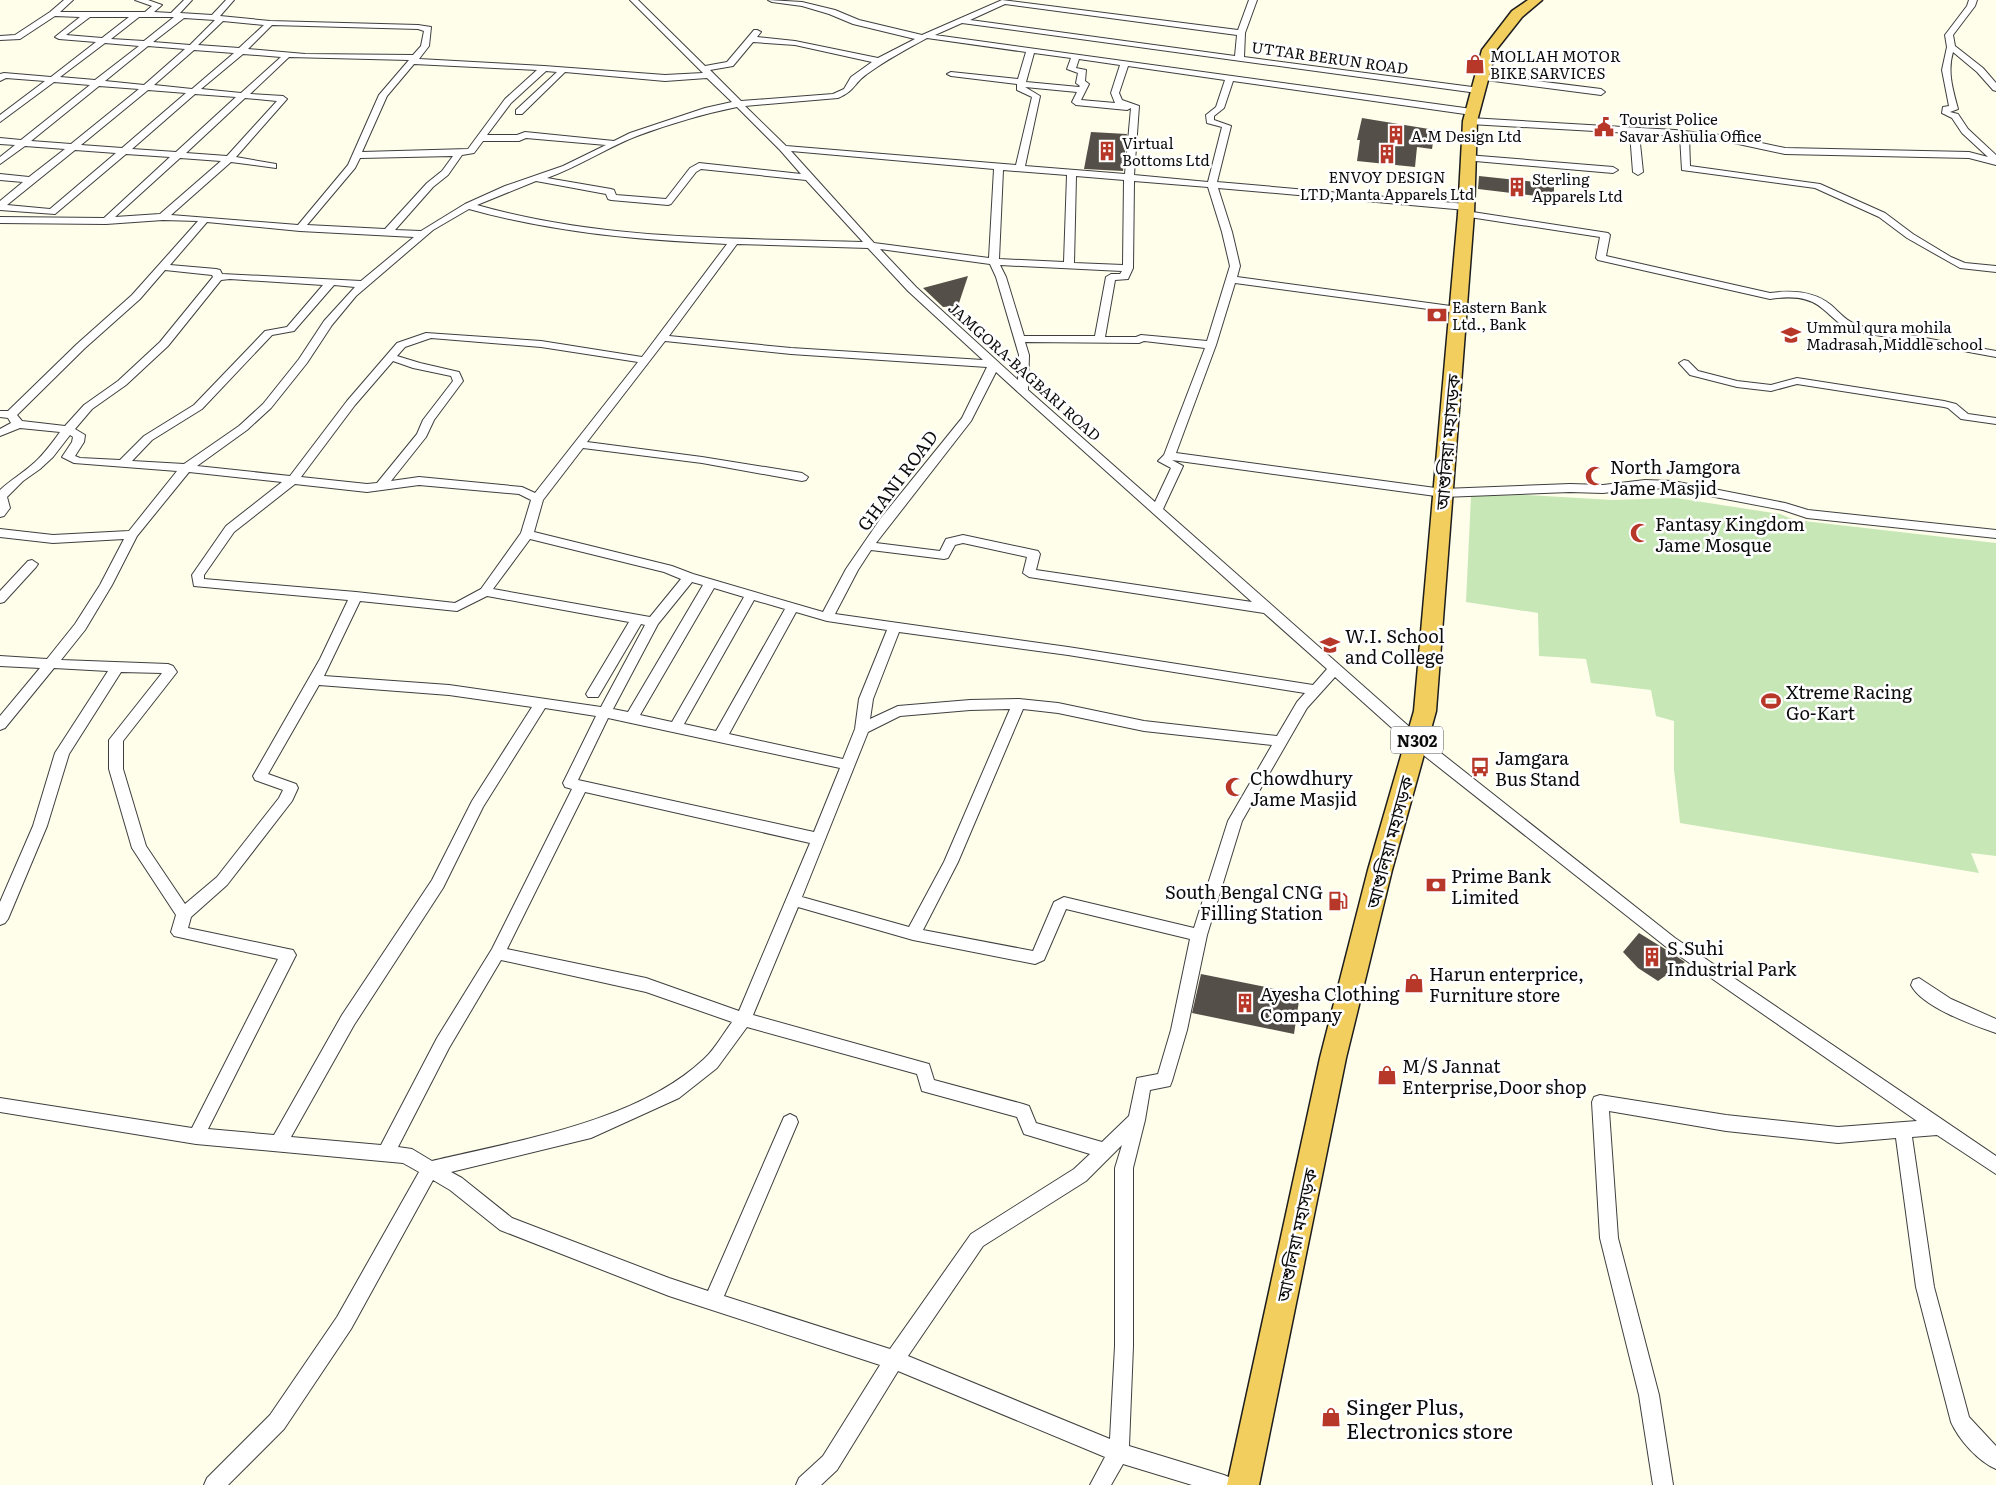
<svg xmlns="http://www.w3.org/2000/svg" width="1996" height="1485" font-family="Literata,'Noto Sans Bengali',serif">
<rect width="100%" height="100%" fill="#fefeeb"/>
<!-- green -->
<polygon fill="#c8e7b6" points="1527,495 1613,500 1676,498 1780,514 1795,520 1996,543 1996,856 1971,853 1979,873 1680,823 1674,770 1674,721 1656,716 1651,690 1591,683 1586,659 1539,656 1538,613 1466,602 1471,496"/>
<!-- building -->
<g fill="#544f48">
<polygon points="1362,118 1435,130 1432,149 1417,147 1415,167 1357,161 1360,140 1357,140"/>
<polygon points="1091,132 1127,134 1123,171 1084,169"/>
<polygon points="1479,176 1554,184 1554,198 1478,189"/>
<polygon points="968,276 958,306 943,307 923,288"/>
<polygon points="1639,933 1673,954 1685,962 1658,981 1638,968 1623,952"/>
<polygon points="1201,974 1300,994 1294,1034 1192,1013"/>
</g>
<g fill="none" stroke-linecap="round" stroke-linejoin="round">
<defs>
<g id="minor">
<path d="M64,0H73L60,12H145L152,6L135,0H148L162,5L154,12L171,13L184,0H192L180,13L212,15L226,0H234L220,16L270,21L418,25L431,27L429,46L419,59L544,66L665,75L703,73L630,0H638L705,66L727,62L754,30H757L761,32L757,37L795,41L878,58L915,39L853,24L829,14L802,6L772,2L768,0L802,2L835,10L859,20L922,35L1002,0L1238,30L1249,0H1257L1245,33L1244,57L1480,88L1481,90L1477,93L962,23L935,35L1472,109L1476,112L1472,115L1233,81L1224,108L1214,116V120L1231,126L1217,182L1466,204L1471,207L1466,210L1218,188L1232,232L1240,266L1237,277L1458,307L1463,310L1458,313L1235,283L1216,345L1176,453L1443,489L1570,484L1603,485L1645,480L1673,481L1785,503L1808,510L1996,530V538L1807,518L1783,510L1673,489L1645,488L1603,493L1570,492L1443,497L1172,460L1183,466L1163,509L1422,738L1675,938L1996,1156V1174L1937,1135L1912,1137L1934,1287L1969,1417L1996,1446V1469C1978,1461 1959,1440 1951,1422L1916,1287L1896,1138L1838,1143L1726,1131L1609,1111L1618,1238L1659,1395L1673,1485H1653L1639,1395L1600,1238L1592,1102L1594,1097L1600,1095L1726,1115L1838,1127L1917,1121L1665,946L1412,746L1335,677L1307,708L1242,821L1207,935L1187,1030L1172,1081L1170,1086L1150,1090L1145,1120L1133,1168V1346L1129,1446L1224,1475L1231,1478L1234,1485H1192L1123,1464L1111,1485H1090L1105,1457L898,1371L837,1470L821,1485H796L799,1478L823,1456L880,1365L669,1296L500,1230L450,1190L433,1180L351,1329L284,1429L228,1485H204L207,1478L270,1415L337,1317L419,1172L403,1163L196,1144L0,1112V1098L192,1128L278,959L174,936L171,932L176,915L132,848L109,769V740L162,673L121,672L69,754L47,826L8,919L5,923L0,925V902L33,826L55,753L108,671L54,668L5,728L0,730V716L40,668L0,666V656L47,659L75,624L100,585L124,539L53,543L0,537V529L53,535L129,531L177,471L74,463L62,457L72,442L73,437L70,435L53,457L40,469L23,481L7,497L10,508L4,516L0,517V490C12,479 23,473 34,463C44,454 52,443 60,432L20,428L0,436V429L11,423L8,418L0,417V411H8L77,344L132,295L198,221L163,220L106,224L0,223V217L104,218L170,157L126,154L55,214L0,210V201L23,182L0,180V174L29,177L65,149L25,146L0,164V157L15,145L0,144V138L21,140L90,85L54,82L0,122V115L45,81L6,78L0,81V74L4,73L51,77L96,42L59,39L55,37L80,17L55,16L20,39L0,40V36L15,35L50,12ZM1005,4L1237,35L1235,56L970,20ZM90,17H129L102,38L66,35ZM139,17H174L144,41L111,39ZM184,18L215,20L190,45L153,42ZM223,21L264,25L239,48L198,45ZM272,25L418,29L424,31L421,46L413,55L305,54L248,49ZM927,38L1026,52L1018,79L951,72L947,74L951,76L1017,84V90L1032,97L1016,165L786,146L745,106L838,98C855,91 853,84 867,74C886,60 907,49 927,38ZM753,42L795,45L872,62L851,77L844,89L833,94L741,101L710,70L733,66ZM105,43L139,46L95,80L60,77ZM148,46L185,49L144,85L105,81ZM194,50L234,53L192,89L154,85ZM1034,53L1071,58L1067,69L1078,73L1076,83L1080,86L1079,87L1026,82ZM243,54L281,57L241,93L201,89ZM289,57L409,60L379,95L348,165L298,225L171,215L231,162L276,168V164L236,157L287,99L283,96L250,94ZM1079,59L1120,65L1111,93L1115,103L1081,100L1089,84L1085,81L1086,70L1076,68ZM414,64L537,70L505,99L468,149L362,152L387,96ZM1128,66L1225,80L1216,107L1206,115L1207,123L1222,127L1208,182L1134,175L1139,106L1122,100L1119,93ZM546,71L557,72L516,110V114H522L565,72L665,81L707,78L732,102L705,108L630,133L614,141L525,132L517,135H487L511,103ZM99,86L139,89L71,144L31,141ZM1025,87L1077,92L1072,102L1076,105L1127,110L1131,108L1125,174L1025,166L1040,96ZM148,90L186,93L122,148L81,145ZM195,94L236,97L176,152L132,149ZM245,98L277,101L227,156L186,153ZM737,107L780,150L801,174L699,163L690,168L666,199L616,195L614,190L611,189L547,178C578,167 606,148 637,136C669,124 703,114 737,107ZM526,138L606,145L563,166L505,186L465,204L421,231L395,230L433,187L448,175L462,155L474,153L483,141H519ZM75,150L116,153L50,209L7,205ZM791,151L994,169L989,258L874,243ZM453,156L442,171L427,183L385,229L307,225L355,168L360,158ZM180,158L221,161L160,214L115,217ZM701,169L806,180L863,242C734,238 602,241 477,205L536,181L606,194L608,199L611,200L668,205L671,204L696,172ZM1003,170L1067,175L1064,262L999,259ZM1076,176L1124,180L1123,265L1074,263ZM1134,181L1208,187L1222,232L1230,266L1207,341L1141,335L1136,337H1105L1115,280L1128,279L1133,268ZM469,209C554,233 640,240 727,244L642,357L541,341L426,333L397,343L347,401L290,476L197,466L247,430L271,408L307,363L332,325L356,296L433,230ZM207,222L300,231L414,237L361,281L222,274L220,270L216,269L170,265ZM737,244L868,248L908,291L983,360L791,348L669,336ZM880,249L990,264L996,277L1019,355L1018,380L916,287ZM1000,265L1122,271L1120,274H1111L1106,277L1095,336H1024L1006,277ZM165,270L212,275L213,277L160,342L118,381L84,405L65,426L22,421L17,415L85,348L140,299ZM230,279L323,285L287,327L265,331L194,405L144,436L120,460L80,458L75,456L84,442L85,435L75,429L92,409L126,385L168,346L221,280ZM334,285L355,287L324,321L299,359L263,404L239,426L184,464L132,461L152,440L202,409L272,335L294,331ZM431,338L541,347L638,362L535,493L522,487L419,477L391,481L426,437L434,420L463,381L459,372L420,363L397,356L405,347ZM665,341L791,354L987,367L962,418L881,518L846,569L823,612L693,574L672,566L534,532L543,500L583,448L702,463L802,481L806,480L808,477L802,473L702,457L587,442ZM1144,341L1205,348L1164,455L1158,461L1171,468L1155,502L1028,390L1029,355L1025,342L1139,343ZM393,361L413,368L451,376L453,381L423,420L417,434L377,483L367,484L301,477L355,405ZM996,372L1019,393L1252,602L1036,570L1040,554L1038,551L963,535L946,539L940,551L876,543L971,421ZM189,472L282,482L226,526L192,575L194,586L348,600L320,659L253,776L255,780L283,790L279,798L217,877L185,904L146,846L123,769V741L177,672L173,666L168,664L61,660L85,630L112,585L137,536ZM295,484L367,492L419,485L519,494L531,500L521,533L481,589L455,603L356,592L204,579V575L234,532ZM530,539L664,572L681,579L650,617L493,589ZM963,543L1027,557L1023,573L1029,577L1264,613L1327,669L1313,685L1068,647L835,614L858,570L871,550L944,559L948,558L955,545ZM692,582L703,585L628,712L613,709L658,624ZM714,588L744,597L672,722L640,715ZM487,596L629,622L586,694L588,697H598L641,624L645,625L601,707L449,685L324,676L360,601L457,611ZM754,600L785,609L716,731L684,724ZM796,612L827,621L887,630L859,699L855,729L843,759L729,734ZM899,632L1068,655L1305,693L1297,702L1277,736L1144,721L1058,703L1019,699L970,700L898,706L870,719L873,699ZM319,685L449,695L532,707L472,801L432,880L342,1015L274,1135L208,1129L296,955L293,950L288,949L188,928L191,917L227,885L292,801L298,788L296,784L268,774ZM545,708L596,716L563,783L565,787L572,789L492,949L437,1038L381,1145L291,1137L354,1025L443,888L483,807ZM1010,709L944,862L909,927L802,897L868,732L900,716L970,710ZM1023,709L1058,713L1144,731L1272,745L1228,821L1194,928L1064,897L1054,902L1033,951L923,930L958,862ZM608,718L631,723L840,768L814,832L578,780ZM585,792L810,843L739,1011L646,978L507,949ZM798,907L913,940L1035,964L1044,960L1066,909L1190,939L1171,1030L1158,1074L1137,1078L1129,1116L1102,1142L1036,1123L1029,1106L1023,1104L934,1080L929,1064L753,1015ZM501,960L646,992L732,1022C723,1034 715,1049 704,1059C637,1122 519,1140 432,1161L412,1149L398,1147L449,1048ZM747,1027L917,1074L922,1091L1017,1117L1024,1134L1090,1154L1074,1169L971,1234L890,1349L724,1296L798,1122L796,1117L790,1114L784,1117L708,1291L669,1278L512,1218L462,1178L451,1172L591,1138L679,1098L717,1068ZM1122,1145L1115,1168V1346L1110,1439L908,1356L983,1246L1086,1181Z"/>
<path d="M1969,0H1977L1975,6L1953,35L1955,46L1983,68L1996,83V91L1993,90L1977,72L1953,52C1947,72 1953,90 1958,109L1950,112L1958,114L1968,129L1996,155V165L1969,158L1785,154L1729,142L1689,137L1690,166L1820,184L1885,213L1913,234L1951,257L1965,263L1996,266V272L1960,268L1907,238L1879,217L1815,188L1682,170L1680,136L1639,134L1643,172L1638,175L1633,172L1630,133L1470,124L1466,121L1470,118L1675,130L1729,136L1785,148L1969,152L1988,157L1962,133L1952,118L1942,113L1943,107L1949,106L1942,70L1947,47L1945,35L1967,6Z"/>
<polygon points="1481,74 1601,89 1605,92 1601,95 1478,79 1477,77"/>
<polygon points="1467,155 1613,167 1618,170 1613,173 1464,160 1463,158"/>
<path d="M1466,211L1608,233L1610,235L1606,256L1770,293C1791,290 1814,291 1831,305C1841,314 1847,322 1860,326L1996,351V357L1854,331C1840,326 1834,318 1823,309C1808,296 1789,296 1770,299L1598,260L1596,258L1600,237L1463,216L1461,214Z"/>
<polygon points="1684,360 1688,361 1698,371 1737,381 1771,385 1797,378 1944,401 1956,404 1968,414 1996,418 1996,424 1961,419 1948,408 1944,407 1797,384 1771,391 1737,387 1690,375 1679,363"/>
<polygon points="32,560 38,564 36,567 4,602 0,603 0,591 28,561"/>
<path d="M1919,978L1951,999L1996,1019V1033C1973,1025 1922,1007 1911,985L1913,980Z"/>
</g>
<polygon id="trunk" points="1528,0 1542,0 1522,17 1496,50 1477,121 1474,214 1436,711 1392,870 1346,1058 1259,1485 1227,1485 1320,1058 1368,870 1414,711 1458,214 1463,121 1482,50 1512,11"/>
</defs>
<!-- minor casing -->
<use href="#minor" stroke="#3f3f3f" stroke-width="2"/>
<!-- trunk casing -->
<use href="#trunk" stroke="#1d1d1d" stroke-width="3"/>
<!-- minor -->
<use href="#minor" fill="#fff" fill-rule="evenodd"/>
<!-- trunk -->
<use href="#trunk" fill="#f2ce5e" fill-rule="evenodd"/>
</g>
<!-- icons -->
<defs>
<symbol id="shop-bare" viewBox="-9 -9 18 18"><path d="M-5-2.5h2.3a2.7 3.5 0 0 1 5.4 0H5L5.5 6h-11ZM-1.5-2.5h3a1.5 2.3 0 0 0-3 0Z" fill="#b73829" stroke="#fff" stroke-width="2.5" paint-order="stroke"/></symbol>
<symbol id="civic-bare" viewBox="-9 -9 18 18"><path d="M-.6-6.5H3V-4.5H.6V-3L4-1V1h2V6H-6V1h2V-1L-.6-3ZM-1.2 2.5V6h2.4V2.5Z" fill="#b73829" stroke="#fff" stroke-width="2.5" paint-order="stroke"/></symbol>
<symbol id="building-bare" viewBox="-9 -9 18 18"><path d="M-4-6H4V6H1V3H-1V6H-4ZM-2.5-4.3h1.7v1.8h-1.7ZM.8-4.3h1.7v1.8H.8ZM-2.5-1h1.7V.8h-1.7ZM.8-1h1.7V.8H.8Z" fill="#b73829" stroke="#fff" stroke-width="2.5" paint-order="stroke"/></symbol>
<symbol id="bank-bare" viewBox="-9 -9 18 18"><path d="M-6-4H6V4H-6ZM0-2.3a2.3 2.3 0 1 0 0 4.6a2.3 2.3 0 1 0 0-4.6Z" fill="#b73829" stroke="#fff" stroke-width="2.5" paint-order="stroke"/></symbol>
<symbol id="school-bare" viewBox="-9 -9 18 18"><path d="M0-5L7-2L0 1L-7-2ZM-4 1L0 2.5L4 1V4Q0 6-4 4Z" fill="#b73829" stroke="#fff" stroke-width="2.5" paint-order="stroke"/></symbol>
<symbol id="mosque-bare" viewBox="-9 -9 18 18"><path d="M3.5-4.9A6 6 0 1 0 3.5 4.9A5 5 0 1 1 3.5-4.9Z" fill="#b73829" stroke="#fff" stroke-width="2.5" paint-order="stroke"/></symbol>
<symbol id="stadium-bare" viewBox="-9 -9 18 18"><path d="M0-5a6.5 5 0 1 0 0 10a6.5 5 0 1 0 0-10ZM-3.5-1.8h7v3.6h-7Z" fill="#b73829" stroke="#fff" stroke-width="2.5" paint-order="stroke"/></symbol>
<symbol id="bus-bare" viewBox="-9 -9 18 18"><path d="M-5-6H5V4H4V6H2V4H-2V6H-4V4H-5ZM-3.5-4V0h7V-4ZM-3.5 1.2v1.5H-2V1.2ZM2 1.2v1.5H3.5V1.2Z" fill="#b73829" stroke="#fff" stroke-width="2.5" paint-order="stroke"/></symbol>
<symbol id="fuel-bare" viewBox="-9 -9 18 18"><path d="M-5.5-6h7V0h2V4h1.3V-2.5L3-4.5l.8-.8L6-3V5H2.5V1h-1V6h-7ZM-4.2-4.7v3.2H.2V-4.7Z" fill="#b73829" stroke="#fff" stroke-width="2.5" paint-order="stroke"/></symbol>
</defs>
<g fill-rule="evenodd">
<use href="#shop-bare" x="1461" y="50" width="28" height="28"/>
<use href="#civic-bare" x="1590" y="113" width="28" height="28"/>
<use href="#building-bare" x="1382" y="121" width="28" height="28"/>
<use href="#building-bare" x="1093" y="137" width="28" height="28"/>
<use href="#building-bare" x="1373" y="140" width="28" height="28"/>
<use href="#building-bare" x="1503" y="173" width="28" height="28"/>
<use href="#bank-bare" x="1423" y="301" width="28" height="28"/>
<use href="#school-bare" x="1777" y="321" width="28" height="28"/>
<use href="#mosque-bare" x="1581" y="462" width="28" height="28"/>
<use href="#mosque-bare" x="1626" y="519" width="28" height="28"/>
<use href="#school-bare" x="1316" y="631" width="28" height="28"/>
<use href="#stadium-bare" x="1757" y="687" width="28" height="28"/>
<use href="#bus-bare" x="1466" y="753" width="28" height="28"/>
<use href="#mosque-bare" x="1221" y="773" width="28" height="28"/>
<use href="#bank-bare" x="1422" y="871" width="28" height="28"/>
<use href="#fuel-bare" x="1324" y="887" width="28" height="28"/>
<use href="#building-bare" x="1638" y="943" width="28" height="28"/>
<use href="#shop-bare" x="1400" y="969" width="28" height="28"/>
<use href="#building-bare" x="1231" y="989" width="28" height="28"/>
<use href="#shop-bare" x="1373" y="1061" width="28" height="28"/>
<use href="#shop-bare" x="1317" y="1403" width="28" height="28"/>
</g>
<g text-anchor="middle" dominant-baseline="central" stroke-width="5" stroke-linejoin="round" paint-order="stroke">
<!-- far-poi labels -->
<g font-size="15" fill="#0c0c0c" stroke="#fff" text-anchor="start">
<text x="1490" y="55">MOLLAH MOTOR<tspan x="1490" dy="17">BIKE SARVICES</tspan></text>
<text x="1619" y="118">Tourist Police<tspan x="1619" dy="17">Savar Ashulia Office</tspan></text>
<text x="1411" y="135">A.M Design Ltd</text>
<text x="1122" y="142">Virtual<tspan x="1122" dy="17">Bottoms Ltd</tspan></text>
<text x="1387" y="176" text-anchor="middle">ENVOY DESIGN<tspan x="1387" dy="17">LTD,Manta Apparels Ltd</tspan></text>
<text x="1532" y="178">Sterling<tspan x="1532" dy="17">Apparels Ltd</tspan></text>
<text x="1452" y="306">Eastern Bank<tspan x="1452" dy="17">Ltd., Bank</tspan></text>
<text x="1806" y="326">Ummul qura mohila<tspan x="1806" dy="17">Madrasah,Middle school</tspan></text>
</g>
<!-- far-street labels -->
<g font-size="15" fill="#0c0c0c" stroke="#fff">
<text transform="translate(1330 57) rotate(8)">UTTAR BERUN ROAD</text>
<text transform="translate(1025 371) rotate(42)">JAMGORA-BAGBARI ROAD</text>
</g>
<!-- shield labels -->
<rect fill="#fff" stroke="#555" stroke-width="1" x="1391" y="726.5" width="52" height="27" rx="4"/>
<g font-size="16" font-weight="bold" fill="#0c0c0c">
<text x="1417" y="740">N302</text>
</g>
<!-- street labels -->
<g font-size="18" fill="#0c0c0c" stroke="#fff">
<text transform="translate(1447 442) rotate(-85)">আশুলিয়া মহাসড়ক</text>
<text transform="translate(897 480) rotate(-53)">GHANI ROAD</text>
<text transform="translate(1389 842) rotate(-75)">আশুলিয়া মহাসড়ক</text>
<text transform="translate(1296 1235) rotate(-78)">আশুলিয়া মহাসড়ক</text>
</g>
<!-- poi labels -->
<g font-size="18" fill="#0c0c0c" stroke="#fff" text-anchor="start">
<text x="1610" y="466">North Jamgora<tspan x="1610" dy="21">Jame Masjid</tspan></text>
<text x="1655" y="523">Fantasy Kingdom<tspan x="1655" dy="21">Jame Mosque</tspan></text>
<text x="1345" y="635">W.I. School<tspan x="1345" dy="21">and College</tspan></text>
<text x="1786" y="691">Xtreme Racing<tspan x="1786" dy="21">Go-Kart</tspan></text>
<text x="1495" y="757">Jamgara<tspan x="1495" dy="21">Bus Stand</tspan></text>
<text x="1250" y="777">Chowdhury<tspan x="1250" dy="21">Jame Masjid</tspan></text>
<text x="1451" y="875">Prime Bank<tspan x="1451" dy="21">Limited</tspan></text>
<text x="1323" y="891" text-anchor="end">South Bengal CNG<tspan x="1323" dy="21">Filling Station</tspan></text>
<text x="1667" y="947">S.Suhi<tspan x="1667" dy="21">Industrial Park</tspan></text>
<text x="1429" y="973">Harun enterprice,<tspan x="1429" dy="21">Furniture store</tspan></text>
<text x="1260" y="993">Ayesha Clothing<tspan x="1260" dy="21">Company</tspan></text>
<text x="1402" y="1065">M/S Jannat<tspan x="1402" dy="21">Enterprise,Door shop</tspan></text>
</g>
<!-- near-poi labels -->
<g font-size="21" fill="#0c0c0c" stroke="#fff" text-anchor="start">
<text x="1346" y="1405">Singer Plus,<tspan x="1346" dy="24">Electronics store</tspan></text>
</g>
</g>
</svg>
